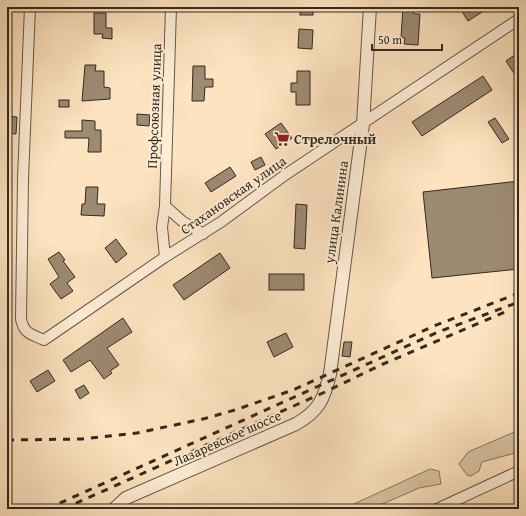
<svg xmlns="http://www.w3.org/2000/svg" width="526" height="516" font-family="'Gentium Book Plus',serif">
<rect width="100%" height="100%" fill="#fde3c0"/>
<filter id="stains"><feTurbulence type="fractalNoise" baseFrequency=".005" numOctaves="4"/><feColorMatrix values="0 0 0 0 .2 0 0 0 0 .09 0 0 0 0 .02 0 0 0 .5 -.17"/></filter>
<radialGradient id="worn" r=".72"><stop offset=".6" stop-color="#630" stop-opacity="0"/><stop offset="1" stop-color="#630" stop-opacity=".3"/></radialGradient>
<!-- green -->
<g fill="#dbc4a4" stroke="#887761">
<polygon points="519,430 519,452 482,462 479,471 471,476 467,475 459,464 468,452"/>
<polygon points="430,469 439,471 441,484 419,488 371,509 343,509"/>
</g>
<!-- building -->
<g fill="#9d8a72" stroke="#342a1e">
<rect x="300" y="7" width="13" height="8"/>
<polygon points="403,7 414,7 414,14 420,14 418,45 404,44 405,38 401,38"/>
<polygon points="459,7 490,7 468,21"/>
<polygon points="94,13 106,13 106,28 112,28 112,39 102,38 103,34 94,34"/>
<polygon points="299,29 313,30 312,49 298,48"/>
<polygon points="519,52 519,81 506,61"/>
<polygon points="85,65 96,65 95,71 104,71 104,87 110,88 110,99 82,101"/>
<polygon points="193,66 205,66 205,79 213,79 213,87 205,87 204,101 192,101"/>
<polygon points="297,71 310,71 310,105 296,105 296,92 291,92 291,83 297,83"/>
<polygon points="483,76 492,90 422,136 412,122"/>
<rect x="59" y="100" width="10" height="7"/>
<polygon points="137,114 150,115 149,126 137,125"/>
<polygon points="8,116 17,117 16,134 7,133"/>
<polygon points="495,118 509,139 502,143 488,122"/>
<polygon points="82,120 95,121 95,130 101,130 101,152 88,152 89,138 65,138 65,131 82,131"/>
<polygon points="281,123 292,138 276,149 265,134"/>
<polygon points="261,157 265,165 255,170 251,162"/>
<polygon points="230,167 236,176 211,192 205,183"/>
<polygon points="519,181 519,269 432,278 423,192"/>
<polygon points="86,187 98,187 97,204 105,204 104,216 81,215 82,204 85,204"/>
<polygon points="296,204 307,205 305,249 294,248"/>
<polygon points="116,239 127,254 116,263 105,248"/>
<polygon points="59,252 65,260 63,261 75,277 67,283 73,291 61,299 50,284 59,277 48,259"/>
<polygon points="220,253 230,268 184,300 173,285"/>
<rect x="269" y="274" width="35" height="16"/>
<polygon points="123,318 132,332 107,348 119,365 110,371 112,373 104,379 90,360 71,372 63,360"/>
<polygon points="286,333 293,347 274,357 267,342"/>
<polygon points="344,342 352,342 350,357 342,356"/>
<polygon points="48,370 55,381 37,392 30,381"/>
<polygon points="84,385 89,393 80,399 75,390"/>
</g>
<g fill="none" stroke-linecap="round" stroke-linejoin="round">
<defs>
<g id="minor">
<path d="M30,7L23,178L21,319C24,334 31,334 44,340L165,257L221,222L285,175L519,19"/>
<polyline points="165,206 182,221 203,234"/>
<polyline points="165,257 162,227 165,206 171,7"/>
<polyline points="437,509 519,471"/>
</g>
<path id="tertiary" d="M114,509L126,498L296,424C319,411 324,399 330,374L363,124L370,7"/>
</defs>
<!-- minor casing -->
<use href="#minor" stroke="#665846" stroke-width="12"/>
<!-- tertiary casing -->
<use href="#tertiary" stroke="#665846" stroke-width="14"/>
<!-- minor -->
<use href="#minor" stroke="#feedd6" stroke-width="10"/>
<!-- tertiary -->
<use href="#tertiary" stroke="#feedd6" stroke-width="12"/>
<!-- rail -->
<g stroke="#342a1e" stroke-width="3" stroke-dasharray="7 7" stroke-linecap="butt">
<polyline points="7,440 82,439 137,433 203,419 235,410 293,390 434,326 519,293"/>
<polyline points="47,509 438,332 519,302"/>
<polyline points="63,509 325,392 383,364 505,312"/>
</g>
</g>
<!-- icons -->
<defs>
<symbol id="supermarket-bare" viewBox="-9 -9 18 18"><path d="M-6-5.5h2.5l.6 2H6L4.5 2H-2.5L-4.4-4H-6ZM-1.5 3.2a1.3 1.3 0 1 0 .1 0ZM3 3.2a1.3 1.3 0 1 0 .1 0Z" fill="#8f2418" stroke="#feedd6" stroke-width="2.5" paint-order="stroke"/></symbol>
</defs>
<g fill-rule="evenodd">
<use href="#supermarket-bare" x="271" y="128" width="22" height="22"/>
</g>
<g text-anchor="middle" dominant-baseline="central" stroke-width="4" stroke-linejoin="round" paint-order="stroke">
<!-- street labels -->
<g font-size="14" fill="#342a1e" stroke="#feedd6">
<text transform="translate(154 106) rotate(-88)">Профсоюзная улица</text>
<text transform="translate(233 195) rotate(-35)">Стахановская улица</text>
<text transform="translate(336 212) rotate(-82)">улица Калинина</text>
<text transform="translate(227 438) rotate(-24)">Лазаревское шоссе</text>
</g>
<!-- poi labels -->
<g font-size="14" font-weight="bold" fill="#342a1e" stroke="#feedd6" text-anchor="start">
<text x="294" y="139">Стрелочный</text>
</g>
</g>
<!-- margin -->
<rect width="526" height="516" fill="none" stroke="#fde3c0" stroke-width="24"/>
<rect x="8" y="8" width="510" height="500" fill="none" stroke="#342a1e" stroke-width="2"/>
<rect x="12" y="12" width="502" height="492" fill="none" stroke="#342a1e"/>
<!-- scale -->
<path d="M372 44v6h70v-6" fill="none" stroke="#342a1e" stroke-width="2"/>
<text x="378" y="44" font-size="12" fill="#342a1e" stroke="#feedd6" stroke-width="3" paint-order="stroke">50 m</text>
<rect width="100%" height="100%" filter="url(#stains)"/>
<rect width="100%" height="100%" fill="url(#worn)"/>
</svg>
